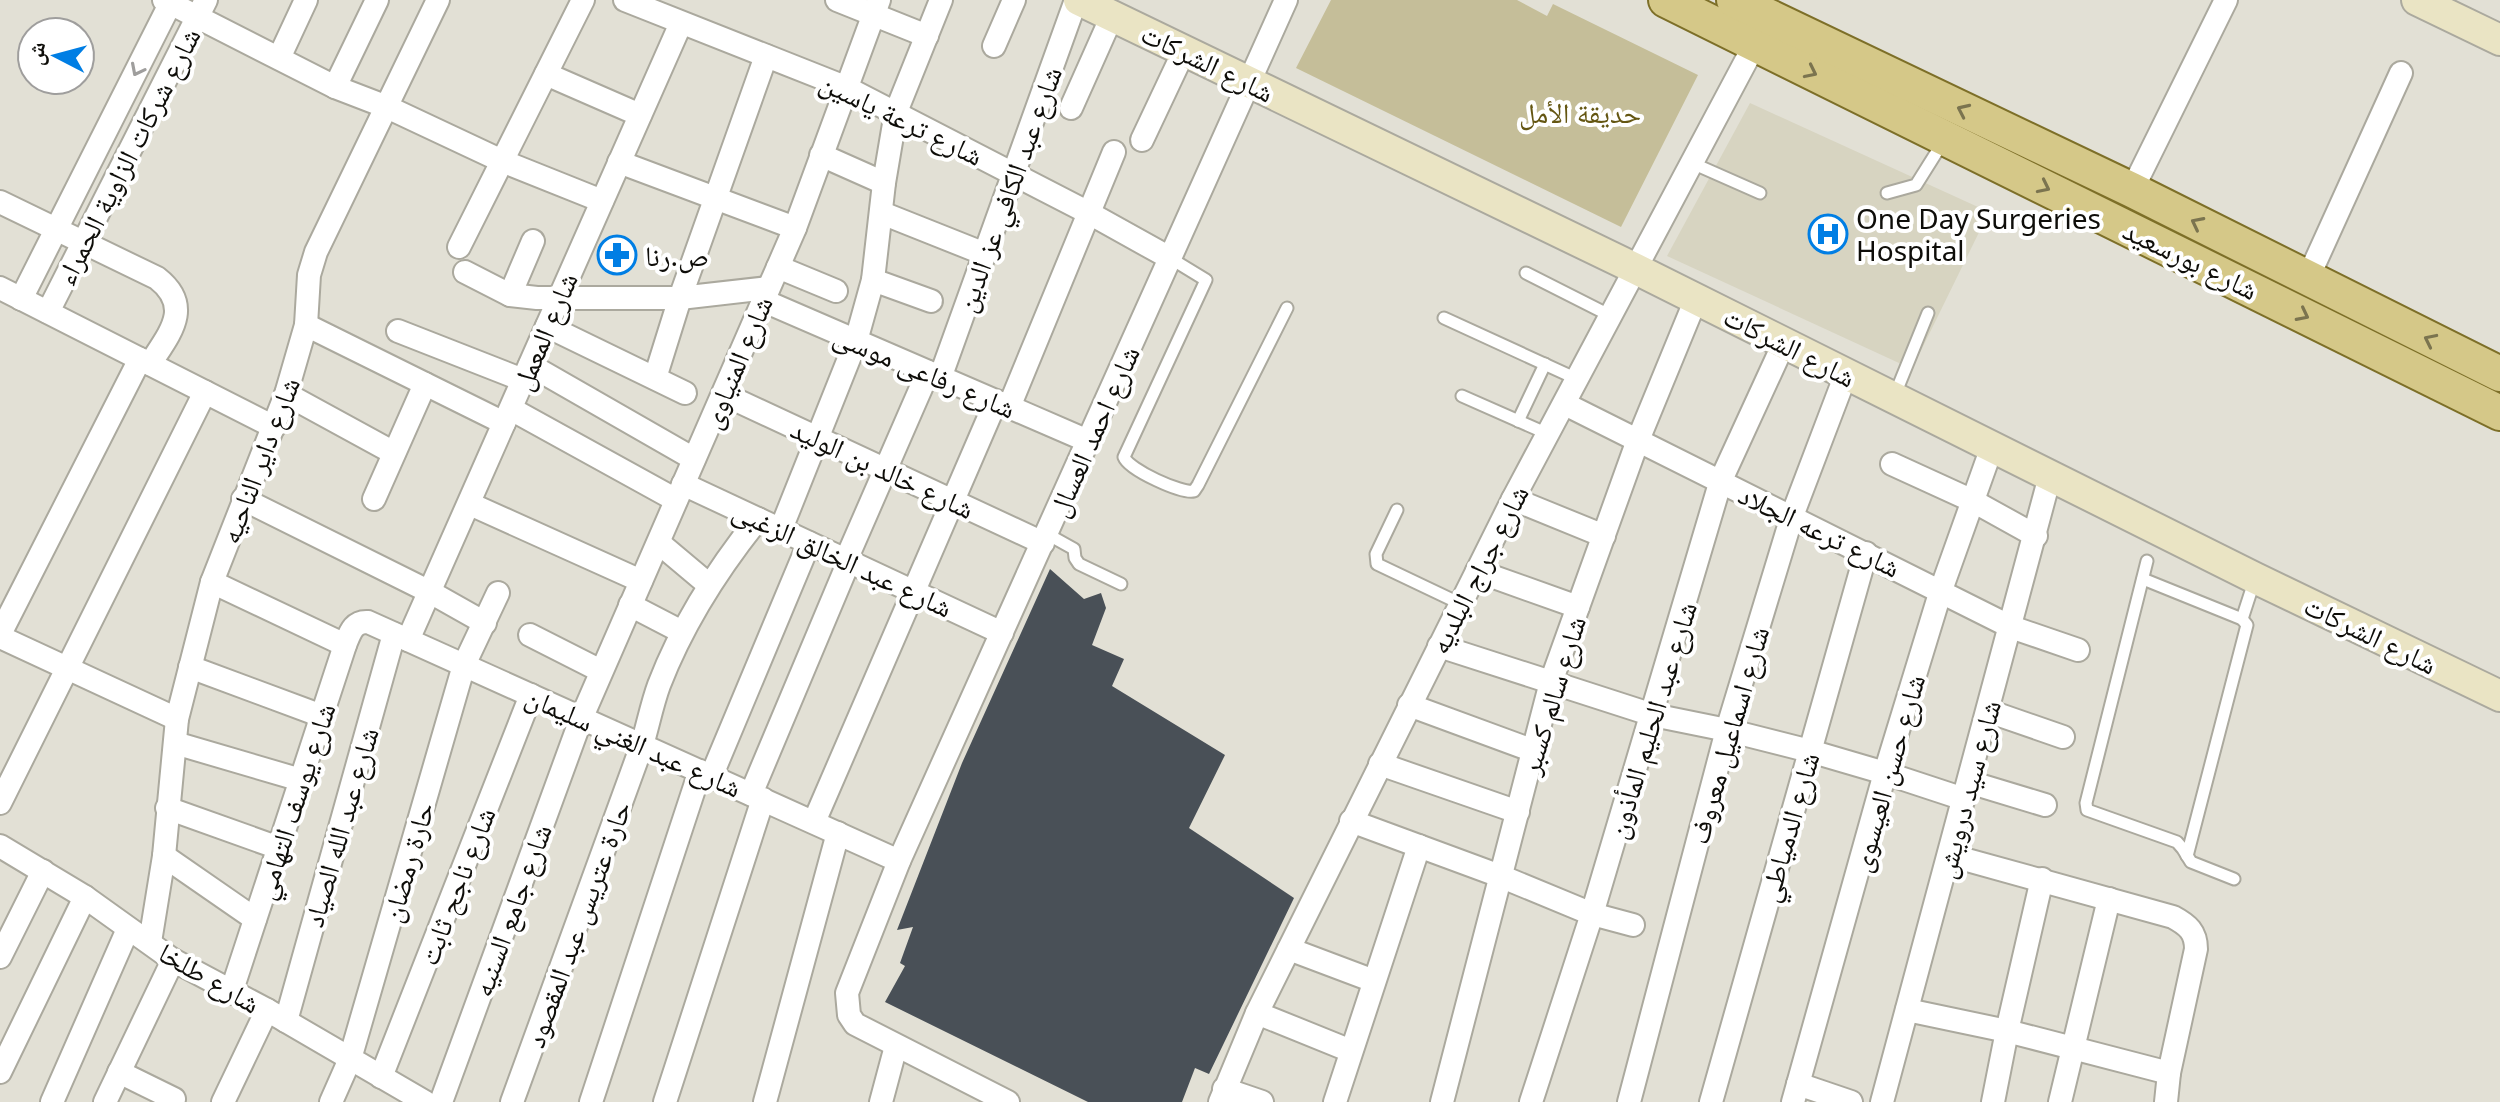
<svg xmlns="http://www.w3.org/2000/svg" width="2500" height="1102" font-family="'Noto Sans','Noto Naskh Arabic',sans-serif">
<rect width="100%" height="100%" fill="#e2e0d5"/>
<!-- built -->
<polygon fill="#d7d4c1" points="1750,103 1989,212 1912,369 1667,256"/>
<!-- green -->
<polygon fill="#c5be99" points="1331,0 1517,0 1547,16 1553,4 1698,75 1621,227 1296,68"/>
<!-- building -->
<polygon fill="#495057" points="1050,569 1084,599 1101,593 1106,608 1092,645 1124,659 1112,686 1225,755 1189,828 1294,898 1209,1074 1195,1068 1182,1102 1088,1102 885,1002 905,966 900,963 913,927 897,930 962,763"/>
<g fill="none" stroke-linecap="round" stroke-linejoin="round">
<defs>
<g id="lane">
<polyline points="1692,163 1760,193"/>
<polyline points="1887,193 1916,185 1943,142"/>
<path d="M1170,258L1206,280L1124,457C1129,470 1182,494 1194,491L1198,485L1287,308"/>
<polyline points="1526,273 1611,316"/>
<polyline points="1444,318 1577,379"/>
<polyline points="1462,396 1548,434"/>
<polyline points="1894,397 1928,313"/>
<polyline points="1518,421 1545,364"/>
<polyline points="1397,510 1376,554 1377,564 1461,604"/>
<polyline points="1047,534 1074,549 1075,558 1079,564 1121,584"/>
<polyline points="2147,561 2086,803 2087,810 2177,842 2183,849 2191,862 2234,879"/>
<polyline points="2143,579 2242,619 2247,625 2187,856"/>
<polyline points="2242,619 2254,582"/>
</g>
<g id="street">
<polyline points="164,0 335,87 387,107 502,161 602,201"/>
<polyline points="625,0 845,87 1089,213 1170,258"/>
<polyline points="837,0 927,36"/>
<polyline points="994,46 1014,0"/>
<polyline points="279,58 306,0"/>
<polyline points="546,74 640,115"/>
<polyline points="335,87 377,0"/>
<polyline points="1071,108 1112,16"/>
<polyline points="1142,140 1184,51"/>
<polyline points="821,155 884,183"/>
<polyline points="619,162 795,228"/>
<polyline points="2132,190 2226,0"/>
<path d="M0,202L157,278C194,307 169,334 150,364"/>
<polyline points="882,213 985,254"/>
<polyline points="459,247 583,0"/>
<polyline points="778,267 836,291"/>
<polyline points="465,272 510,295 537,298 680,298 768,288"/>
<polyline points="873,280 931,301"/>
<polyline points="2307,280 2401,73"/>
<polyline points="0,288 274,427"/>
<polyline points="510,295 533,241"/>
<polyline points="21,299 172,0"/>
<polyline points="762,300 1088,441"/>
<polyline points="48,312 206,0"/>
<polyline points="306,325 504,423"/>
<polyline points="547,326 685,393"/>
<polyline points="398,331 523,380"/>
<polyline points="530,365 694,459"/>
<polyline points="655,378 680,298 766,56"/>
<polyline points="940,378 1076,0"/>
<polyline points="286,394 394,453"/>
<polyline points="723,394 1043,543"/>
<polyline points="1565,404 2011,627 2078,650"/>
<polyline points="1009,407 1114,152"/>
<polyline points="511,409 676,500"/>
<polyline points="1892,464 1973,501 2036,536"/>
<polyline points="683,484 1002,633"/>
<polyline points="243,499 430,592 485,623"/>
<polyline points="374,499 425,384"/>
<polyline points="1513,499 1604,536"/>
<polyline points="470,504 641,581"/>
<polyline points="781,529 856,341 873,280 884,183 896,112 941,0"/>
<polyline points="659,543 709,585"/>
<polyline points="846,560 928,372"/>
<polyline points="1477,571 1578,607"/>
<polyline points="212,582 345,645"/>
<polyline points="630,605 682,632"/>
<polyline points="0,634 140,359"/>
<polyline points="530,635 601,671"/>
<polyline points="0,637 177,719"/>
<polyline points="408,640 681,23"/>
<polyline points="1439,646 1653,715 1727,730 1810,751 1885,773 1964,799"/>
<polyline points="190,667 322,716"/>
<polyline points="1409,705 1534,751"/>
<polyline points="1988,711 2063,737"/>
<polyline points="175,743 301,780"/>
<polyline points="1380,764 1518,812"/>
<polyline points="711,777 809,543"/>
<polyline points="1969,782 2045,805"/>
<polyline points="751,794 849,561"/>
<polyline points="0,803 205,392"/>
<polyline points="167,808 279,848"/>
<polyline points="1351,821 1500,876 1592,914 1633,925"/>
<polyline points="814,822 996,401"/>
<polyline points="0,846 85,897 173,960 267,1010 425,1102"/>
<path d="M1949,855L2173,917C2188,925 2196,932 2196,949L2169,1073L2166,1102"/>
<polyline points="164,856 255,919"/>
<polyline points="150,942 164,856 177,719 212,582 286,394 306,325 309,275 316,252 438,0"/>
<polyline points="1289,949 1374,981"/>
<polyline points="0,957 43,871"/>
<path d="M231,993L345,645C350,633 353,621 368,622L899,861"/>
<polyline points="1907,1010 2007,1031 2169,1073"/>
<polyline points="1257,1013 1351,1051"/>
<polyline points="286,1021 394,634"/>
<polyline points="0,1072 85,897"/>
<polyline points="119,1072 174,1099"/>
<polyline points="381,1077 531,695"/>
<polyline points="1798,1084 1851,1102"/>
<polyline points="1224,1089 1262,1102"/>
<polyline points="52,1102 128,929"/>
<polyline points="105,1102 173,960"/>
<polyline points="223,1102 267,1010"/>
<polyline points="331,1102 350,1059 464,665 498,593"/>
<polyline points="441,1102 581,719 795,228 879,0"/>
<path d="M512,1102L642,745C648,725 652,704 659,685C683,623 717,570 758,519"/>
<polyline points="591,1102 700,771"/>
<polyline points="665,1102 763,799"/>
<polyline points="765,1102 838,833"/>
<polyline points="881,1102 896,1046"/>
<polyline points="1008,1102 855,1024 849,1015 847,993 899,861 1286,0"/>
<polyline points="1220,1102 1257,1013 1513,499 1755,44"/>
<polyline points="1335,1102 1419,846"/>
<polyline points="1442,1102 1551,682 1638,440 1696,299"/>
<polyline points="1531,1102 1592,914 1721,480 1784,343"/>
<polyline points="1629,1102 1727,730 1792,516 1846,374"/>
<polyline points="1711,1102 1866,553"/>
<polyline points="1793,1102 1885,773 1941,590 1992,447"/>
<polyline points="1882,1102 2050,476"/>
<polyline points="1993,1102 2007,1031 2042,879"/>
<polyline points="2060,1102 2109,899"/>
</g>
<g id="secondary">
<polyline points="1079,0 1636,269 2255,578 2500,696"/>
<polyline points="2417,0 2500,40"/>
</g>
<g id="primary">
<polyline points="1666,0 2500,413"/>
<polyline points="1734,0 2132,190 2500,374"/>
</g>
</defs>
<!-- lane casing -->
<use href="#lane" stroke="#aba99e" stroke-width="15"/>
<!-- street casing -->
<use href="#street" stroke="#aba99e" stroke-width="26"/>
<!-- secondary casing -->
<use href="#secondary" stroke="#aba99e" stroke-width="34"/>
<!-- primary casing -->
<use href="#primary" stroke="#7d6f28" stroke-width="38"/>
<!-- lane -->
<use href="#lane" stroke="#fff" stroke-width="11"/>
<!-- street -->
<use href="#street" stroke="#fff" stroke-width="22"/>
<!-- secondary -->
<use href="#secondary" stroke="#eae4c4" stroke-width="30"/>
<!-- primary -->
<use href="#primary" stroke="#d5c888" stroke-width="34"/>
</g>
<!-- one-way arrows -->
<defs><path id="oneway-chevron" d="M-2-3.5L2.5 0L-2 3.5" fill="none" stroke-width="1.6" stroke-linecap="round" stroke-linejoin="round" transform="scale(2)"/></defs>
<use stroke="#9f9e9d" href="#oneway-chevron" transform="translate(137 70) rotate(117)"/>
<g stroke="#7b744f">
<use href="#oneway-chevron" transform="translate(1811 72) rotate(26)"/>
<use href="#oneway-chevron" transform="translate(1963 110) rotate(-155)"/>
<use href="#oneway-chevron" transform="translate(2044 187) rotate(26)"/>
<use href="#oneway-chevron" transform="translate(2197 223) rotate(-153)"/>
<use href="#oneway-chevron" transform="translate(2303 315) rotate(27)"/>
<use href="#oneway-chevron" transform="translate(2430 340) rotate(-154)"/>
</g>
<!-- icons -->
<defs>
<symbol id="hospital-ring" viewBox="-11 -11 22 22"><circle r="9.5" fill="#fff" stroke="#007ee4" stroke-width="1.5"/><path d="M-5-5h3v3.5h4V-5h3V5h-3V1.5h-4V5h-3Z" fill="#007ee4"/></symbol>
<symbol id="pharmacy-ring" viewBox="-11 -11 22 22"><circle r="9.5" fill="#fff" stroke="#007ee4" stroke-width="1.5"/><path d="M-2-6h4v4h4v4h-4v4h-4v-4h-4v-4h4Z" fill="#007ee4"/></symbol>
</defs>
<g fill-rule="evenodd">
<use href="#hospital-ring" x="1806" y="212" width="44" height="44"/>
<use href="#pharmacy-ring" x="595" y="233" width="44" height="44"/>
</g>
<g text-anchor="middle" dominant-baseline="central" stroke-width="8" stroke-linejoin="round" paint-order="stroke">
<!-- street labels -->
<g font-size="28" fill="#0e0d09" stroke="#fff">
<text transform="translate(1208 62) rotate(26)">شارع الشركات</text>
<text transform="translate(902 118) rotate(26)">شارع ترعة ياسين</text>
<text transform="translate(127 156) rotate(-63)">شارع شركات الزاوية الحمراء</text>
<text transform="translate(1008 189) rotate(-70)">شارع عبد الكافي عز الدين</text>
<text transform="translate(2191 259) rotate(26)">شارع بورسعيد</text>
<text transform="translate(544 331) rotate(-67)">شارع المعمل</text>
<text transform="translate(1790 346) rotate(27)">شارع الشركات</text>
<text transform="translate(736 362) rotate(-67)">شارع المنياوى</text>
<text transform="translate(925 371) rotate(23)">شارع رفاعى موسى</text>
<text transform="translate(1093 431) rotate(-66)">شارع احمد العسال</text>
<text transform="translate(259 460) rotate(-69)">شارع داير الناحيه</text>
<text transform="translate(883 468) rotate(25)">شارع خالد بن الوليد</text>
<text transform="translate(1820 530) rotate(26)">شارع ترعه الجلاد</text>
<text transform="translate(843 558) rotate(25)">شارع عبد الخالق الزغبى</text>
<text transform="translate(1478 569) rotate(-63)">شارع جراج البلديه</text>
<text transform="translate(2371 634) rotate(26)">شارع الشركات</text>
<text transform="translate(1552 695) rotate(-73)">شارع سالم كسبر</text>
<text transform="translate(1651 720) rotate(-73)">شارع عبد الحليم المأذون</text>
<text transform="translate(1728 735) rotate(-74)">شارع اسماعيل معروف</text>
<text transform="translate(634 741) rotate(24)">شارع عبد الغني سليمان</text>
<text transform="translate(1887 773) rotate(-74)">شارع حسن العيسوى</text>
<text transform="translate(1967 789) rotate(-75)">شارع سيد درويش</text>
<text transform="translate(294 801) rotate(-72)">شارع يوسف التهامي</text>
<text transform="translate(340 827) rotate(-74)">شارع عبد الله الصياد</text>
<text transform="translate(1788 827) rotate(-74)">شارع الدمياطي</text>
<text transform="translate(407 862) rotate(-74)">حارة رمضان</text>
<text transform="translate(456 886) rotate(-69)">شارع ناجح ثابت</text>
<text transform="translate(511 910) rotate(-70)">شارع جامع السنيه</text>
<text transform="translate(577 924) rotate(-70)">حارة عتريس عبد المقصود</text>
<text transform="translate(210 977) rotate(30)">شارع طلخا</text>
</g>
<!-- park labels -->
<g font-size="28" fill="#645612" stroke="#fff">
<text x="1580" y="112">حديقة الأمل</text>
</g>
<!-- poi labels -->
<g font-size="28" fill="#0e0d09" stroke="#fff" text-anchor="start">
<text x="1856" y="218">One Day Surgeries<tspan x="1856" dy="32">Hospital</tspan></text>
<text x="645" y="255">ص.رنا</text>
</g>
</g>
<!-- north arrow -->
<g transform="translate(56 56) rotate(276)"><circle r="38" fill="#ffffff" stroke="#9f9e9d" stroke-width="2"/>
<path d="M0-6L14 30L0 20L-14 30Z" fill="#007ee4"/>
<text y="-12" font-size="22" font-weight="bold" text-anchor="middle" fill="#0e0d09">ش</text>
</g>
</svg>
